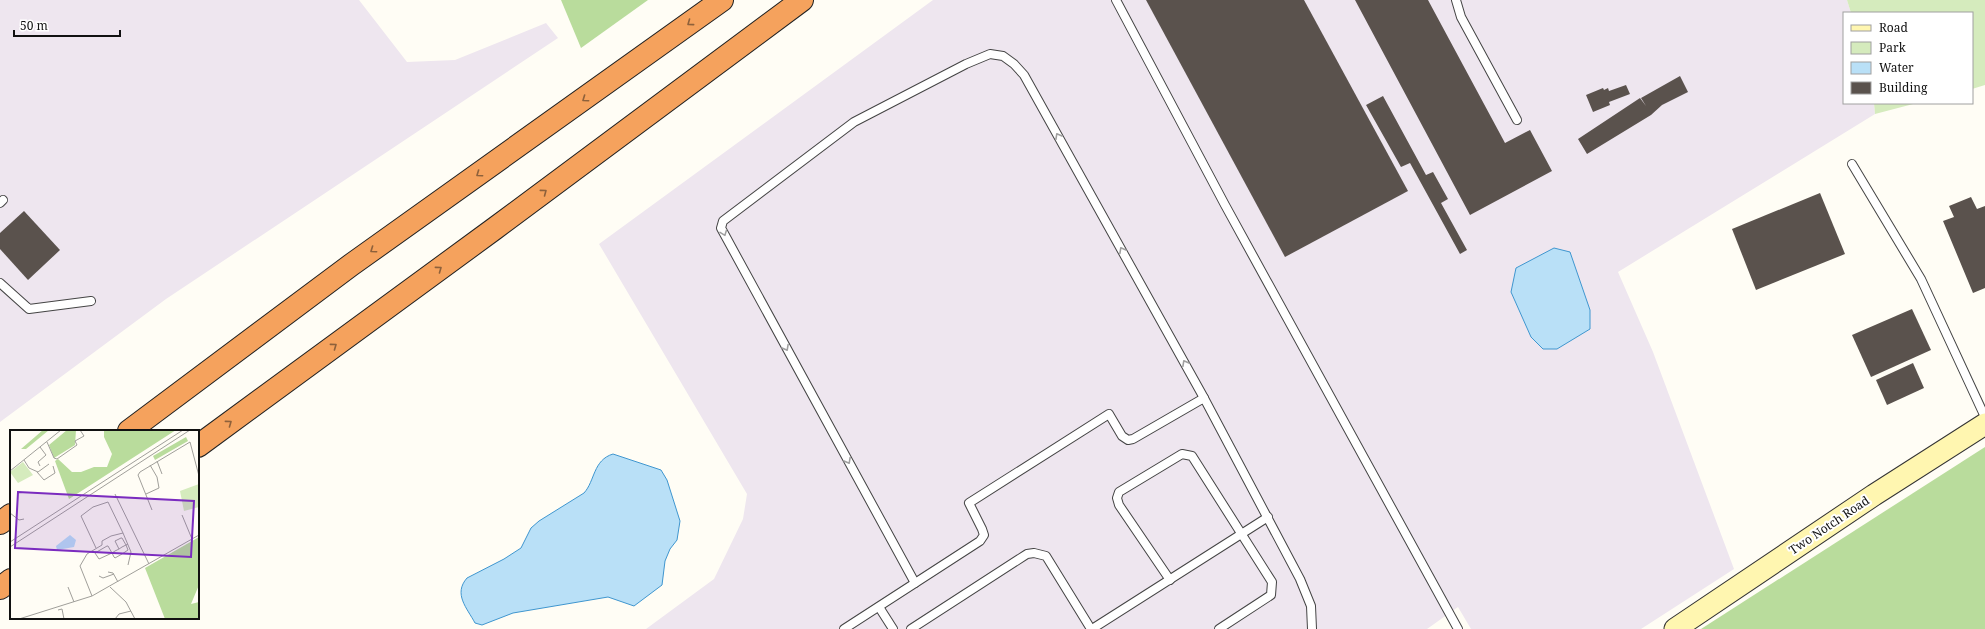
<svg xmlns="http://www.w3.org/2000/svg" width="1985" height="629" font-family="'Noto Serif',serif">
<rect width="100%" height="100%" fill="#fffdf5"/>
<!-- industrial -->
<g fill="#eee6ef">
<polygon points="0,0 359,0 407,62 455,60 546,23 558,38 166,299 0,422"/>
<polygon points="933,0 1847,0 1851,13 1844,13 1844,103 1874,103 1875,114 1618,272 1653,352 1734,569 1641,629 1471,629 1458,607 1427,629 646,629 714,579 743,519 747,494 599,244"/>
</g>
<!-- green -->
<g fill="#d5ebbd">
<polygon points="1847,0 1985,0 1985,85 1972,89 1972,13 1851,13"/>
<polygon points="1874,103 1917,103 1875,114"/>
</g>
<!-- forest -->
<g fill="#b9dc9c">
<polygon points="561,0 648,0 581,48"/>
<polygon points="1985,447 1985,629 1701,629"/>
</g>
<!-- water -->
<g fill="#b9e0f7" stroke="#3f96cf">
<polygon points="1554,248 1570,252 1590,310 1590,329 1557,349 1543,349 1531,337 1511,292 1516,268"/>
<path d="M613,454L661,470L667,480L680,521L677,540L670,549L665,561L662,585L634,606L608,597L513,613L482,625L475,623C467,608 453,594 467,578L504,559L521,548L531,528L539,521L584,493C595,481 593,460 613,454Z"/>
</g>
<!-- building -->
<g fill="#5a524d">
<polygon points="1146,0 1304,0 1408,191 1285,257"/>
<polygon points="1355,0 1428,0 1505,143 1530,130 1552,171 1470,215"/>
<polygon points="1680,76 1688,92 1662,105 1651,115 1587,154 1578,139 1640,98 1646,106 1641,98"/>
<polygon points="1626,85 1630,94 1609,102 1610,105 1593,112 1586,95 1603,88 1604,90 1608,88 1609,91"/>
<polygon points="1383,96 1426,175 1433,172 1448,199 1441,203 1467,250 1460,254 1410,163 1401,167 1366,105"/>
<polygon points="1820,193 1845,254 1756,290 1732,229"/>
<polygon points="1971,197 1977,209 1985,206 1985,288 1973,293 1943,221 1954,217 1949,206"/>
<polygon points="24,211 60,250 28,280 0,249 0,233"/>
<polygon points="1912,309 1931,350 1871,377 1852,335"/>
<polygon points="1913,363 1924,388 1887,405 1876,380"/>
</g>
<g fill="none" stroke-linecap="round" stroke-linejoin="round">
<defs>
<g id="lane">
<polyline points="1116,0 1225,205 1458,629"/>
<polyline points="1456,0 1461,17 1517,120"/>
<polyline points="1852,164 1921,279 1985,417"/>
<polyline points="0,203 3,200"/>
<polyline points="0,283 29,309 91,301"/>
<polyline points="1170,580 1119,505 1117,498 1119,492 1182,454 1192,456 1272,582 1271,595 1219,629"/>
<polyline points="915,583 721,228 723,221 854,122 966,64 990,54 1003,56 1014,64 1024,75 1204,398"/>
<polyline points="879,607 893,629"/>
<polyline points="844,629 980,541 984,535 982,529 969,503 1109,414 1122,436 1128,440 1133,439 1204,398 1300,579 1311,606 1312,629"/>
<polyline points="911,629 1027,554 1034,553 1046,556 1091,629"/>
<polyline points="1092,629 1268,517"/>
</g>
<polyline id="secondary" points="1675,629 1874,495 1985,424"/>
<g id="highway">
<polyline points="129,431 351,265 722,0"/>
<polyline points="198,446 494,229 802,0"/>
<polyline points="0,523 11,515"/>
<polyline points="0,588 11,580"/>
</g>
</defs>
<!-- lane casing -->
<use href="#lane" stroke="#444" stroke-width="10"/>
<!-- secondary casing -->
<use href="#secondary" stroke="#333" stroke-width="23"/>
<!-- highway casing -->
<use href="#highway" stroke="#222" stroke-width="24"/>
<!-- lane -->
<use href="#lane" stroke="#fff" stroke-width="8"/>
<!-- secondary -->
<use href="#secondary" stroke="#fff6b0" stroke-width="21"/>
<!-- highway -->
<use href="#highway" stroke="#f5a25d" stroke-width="22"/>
</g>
<!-- one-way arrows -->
<defs><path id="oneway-chevron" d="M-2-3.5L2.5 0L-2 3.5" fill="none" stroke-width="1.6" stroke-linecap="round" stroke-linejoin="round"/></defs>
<g stroke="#8e613b">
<use href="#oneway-chevron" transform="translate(690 23) rotate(144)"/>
<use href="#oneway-chevron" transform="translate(585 99) rotate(145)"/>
<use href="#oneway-chevron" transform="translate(479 174) rotate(145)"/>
<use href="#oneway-chevron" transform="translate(544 192) rotate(-37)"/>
<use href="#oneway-chevron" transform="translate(373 250) rotate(145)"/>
<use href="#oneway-chevron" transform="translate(439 269) rotate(-36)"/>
<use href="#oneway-chevron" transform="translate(334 346) rotate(-36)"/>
<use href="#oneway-chevron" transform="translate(229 423) rotate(-36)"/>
</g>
<g stroke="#a0a0a0">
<use href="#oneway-chevron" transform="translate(1058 136) rotate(-119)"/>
<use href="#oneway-chevron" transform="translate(724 233) rotate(69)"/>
<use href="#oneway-chevron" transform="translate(1122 250) rotate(-119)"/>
<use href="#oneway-chevron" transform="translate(786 348) rotate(61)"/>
<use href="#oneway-chevron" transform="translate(1185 363) rotate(-119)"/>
<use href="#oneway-chevron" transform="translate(848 461) rotate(61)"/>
</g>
<g text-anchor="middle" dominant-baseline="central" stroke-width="4" stroke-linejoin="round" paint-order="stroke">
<!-- street labels -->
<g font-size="12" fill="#111" stroke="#fff">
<text transform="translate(1829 525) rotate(-34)">Two Notch Road</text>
</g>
</g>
<!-- overview -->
<g transform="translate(10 430)">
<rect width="189" height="189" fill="#fffdf5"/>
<path d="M13,32L23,45L8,53L0,42ZM189,54V77L174,81L170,61Z" fill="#d5ebbd"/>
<path d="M33,0H39L16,19H11ZM57,0H66L65,15L44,28L39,15ZM94,0H166L59,69L45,31L48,29L62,42H71L84,37H97L102,24L94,7ZM176,7L178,11L145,30L143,26ZM189,107V155L181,174L189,172V189H155L135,138Z" fill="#b9dc9c"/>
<path d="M60,105L66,110L64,117L47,120L46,116Z" fill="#b9e0f7"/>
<path fill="none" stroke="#a09f9a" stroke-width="1" d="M37,12L44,28L47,29L67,15L65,11L74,6L70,0M14,30L19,38L28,42L39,34M147,31L152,44M30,36L28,32L36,25L30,17M0,41L51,0M27,42L34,50L45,43L43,36M105,64L139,134M136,64L149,58L147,47L140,35M142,80L128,45L130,42L180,12L189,46M0,83L9,90L14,89M172,85L182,109M0,112L173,0M0,117L180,0M86,118L71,86L83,77L98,72L113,103M109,119L105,111L111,108H112L116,115L118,120L112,124L105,128L104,127L102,123L98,116H97L85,123L89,129L102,123L105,121L109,119L112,117L118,114M98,142L103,143L108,152M89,146L93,148L104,144M58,157L64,172M100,157L116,172L125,189M82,166L70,136L77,124L92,115V111L101,106L113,103L121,122L118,135M48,180L52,179L54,189M9,189L82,166L189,105M105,189L109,184L121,181"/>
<path fill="#7b2cbf" fill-opacity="0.15" stroke="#7b2cbf" stroke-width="2" d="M8,62L184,71L181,127L5,118Z"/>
<rect width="189" height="189" fill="none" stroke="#111" stroke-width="2"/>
</g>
<!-- legend -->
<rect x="1843" y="12" width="130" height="92" fill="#ffffff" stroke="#a0a0a0"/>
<rect x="1851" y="25" width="20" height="6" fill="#fff6b0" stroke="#a0a0a0"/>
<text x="1879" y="32" font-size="12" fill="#111111">Road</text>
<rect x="1851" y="42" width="20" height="12" fill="#d5ebbd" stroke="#a0a0a0"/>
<text x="1879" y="52" font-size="12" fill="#111111">Park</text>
<rect x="1851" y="62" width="20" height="12" fill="#b9e0f7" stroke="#a0a0a0"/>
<text x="1879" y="72" font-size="12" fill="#111111">Water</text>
<rect x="1851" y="82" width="20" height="12" fill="#5a524d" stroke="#a0a0a0"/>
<text x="1879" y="92" font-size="12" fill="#111111">Building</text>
<!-- scale -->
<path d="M14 30v6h106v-6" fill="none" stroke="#111111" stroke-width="2"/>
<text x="20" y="30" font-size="12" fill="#111111" stroke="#ffffff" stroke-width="3" paint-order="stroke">50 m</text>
</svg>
